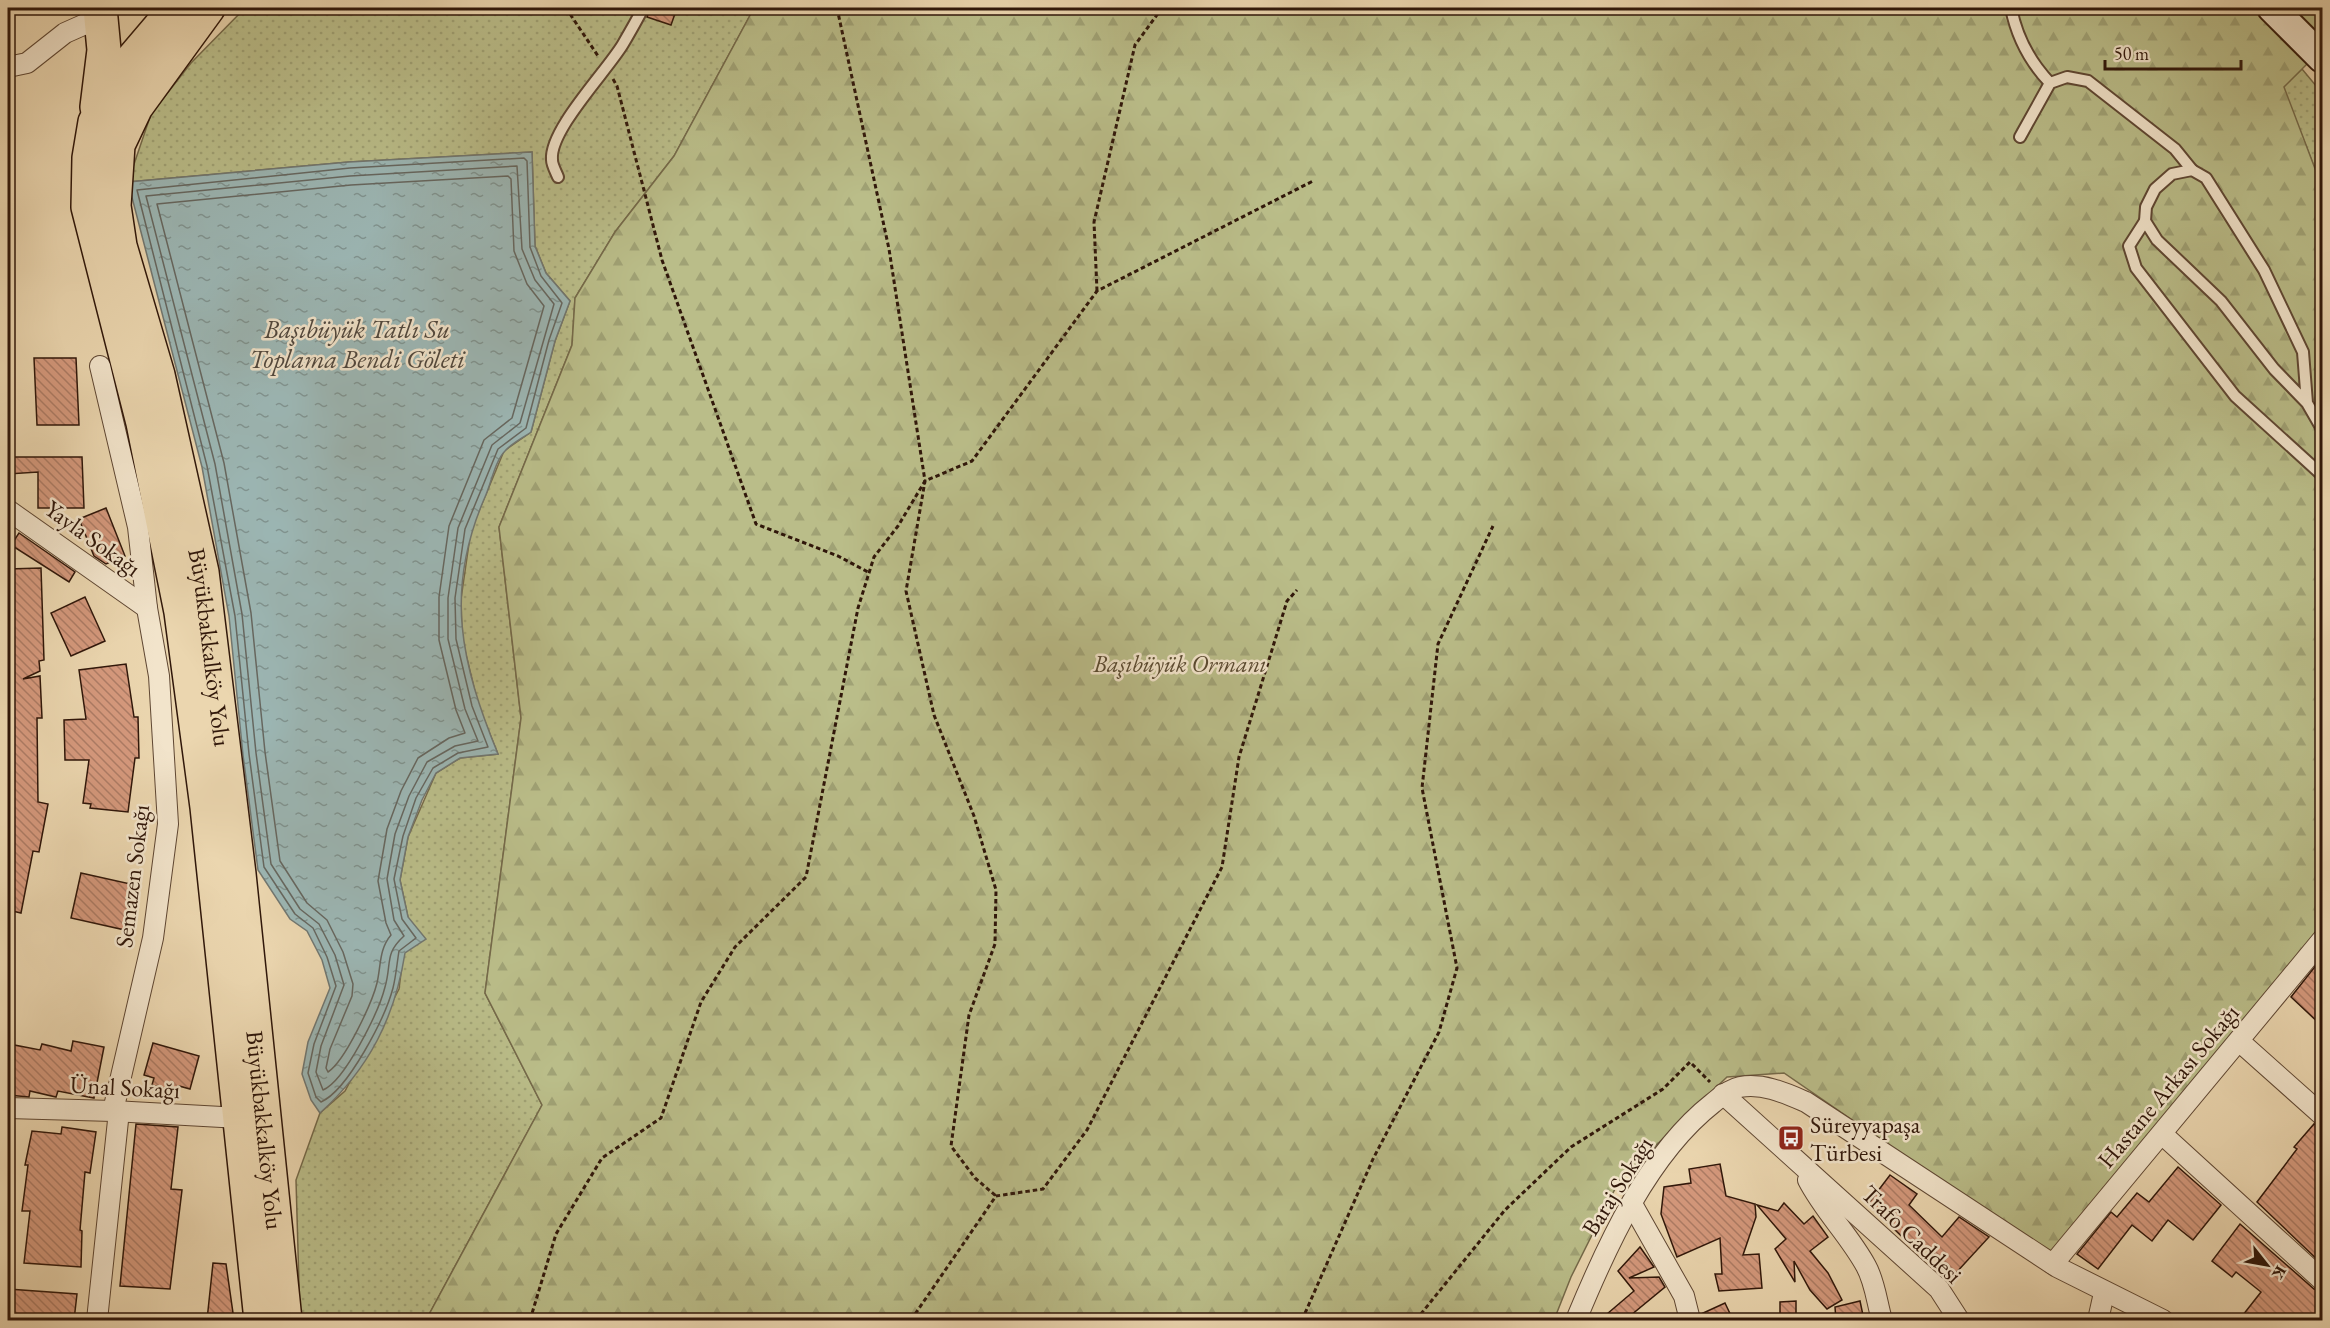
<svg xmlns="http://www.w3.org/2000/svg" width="2330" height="1328" font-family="'EB Garamond',serif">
<defs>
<pattern id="grass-dots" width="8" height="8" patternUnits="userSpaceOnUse" patternTransform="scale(1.5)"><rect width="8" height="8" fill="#babd89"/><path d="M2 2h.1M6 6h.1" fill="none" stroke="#a0a275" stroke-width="1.8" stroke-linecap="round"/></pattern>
<pattern id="forest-firs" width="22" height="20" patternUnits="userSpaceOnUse" patternTransform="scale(1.5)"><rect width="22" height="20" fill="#babd89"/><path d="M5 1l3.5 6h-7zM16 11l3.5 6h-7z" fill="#a0a275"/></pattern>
<pattern id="water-ripples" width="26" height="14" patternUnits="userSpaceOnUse" patternTransform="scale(1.5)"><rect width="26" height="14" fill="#9cb7b5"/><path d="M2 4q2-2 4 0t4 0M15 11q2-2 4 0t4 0" fill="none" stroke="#809491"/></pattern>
<pattern id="building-back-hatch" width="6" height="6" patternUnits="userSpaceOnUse" patternTransform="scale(1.5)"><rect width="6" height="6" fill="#d5997d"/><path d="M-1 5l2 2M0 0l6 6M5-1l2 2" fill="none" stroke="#ad7c65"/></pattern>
</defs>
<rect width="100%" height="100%" fill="#ebd6af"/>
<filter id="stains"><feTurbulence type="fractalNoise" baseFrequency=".00333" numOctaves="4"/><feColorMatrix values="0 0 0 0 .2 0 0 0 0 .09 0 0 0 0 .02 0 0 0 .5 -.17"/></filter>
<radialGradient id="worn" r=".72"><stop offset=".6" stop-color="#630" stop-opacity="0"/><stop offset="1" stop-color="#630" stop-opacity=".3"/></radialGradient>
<!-- grass -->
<g fill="url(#grass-dots)" stroke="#756a4a" stroke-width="1.5">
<polygon points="245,8 754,8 674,156 615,232 575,298 572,345 499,527 521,718 485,993 542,1105 426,1320 300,1320 296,1180 320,1113 345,1091 399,989 408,917 400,880 408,837 436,773 460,758 498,754 478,704 462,638 461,599 471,530 504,451 531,432 555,341 570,301 546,273 535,246 532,152 349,162 128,182 151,114 191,63"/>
<polygon points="2302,69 2322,93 2322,187 2283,87"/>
</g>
<!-- forest -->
<polygon fill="url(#forest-firs)" stroke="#756a4a" stroke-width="1.5" points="754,8 2322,8 2322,49 2284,87 2322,187 2322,927 2051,1257 1784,1073 1727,1077 1619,1181 1571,1277 1554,1320 426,1320 542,1105 485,993 521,718 499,527 572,345 575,298 615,232 674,156"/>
<!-- water -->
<path fill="url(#water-ripples)" stroke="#717771" stroke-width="1.5" d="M532,152L535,246L546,273L570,301L555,341L531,432C523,438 512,443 505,451C495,461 491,484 485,497C444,591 461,663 498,754L460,758L436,773L422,800L408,837L400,880L408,917L426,939L405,953C395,1017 369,1069 320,1113L311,1100L302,1074L308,1042L330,988L322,960L307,931L290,919L258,870L243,755L229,616L202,467L128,182L349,162Z"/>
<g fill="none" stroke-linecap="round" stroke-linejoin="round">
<!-- shore -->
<g stroke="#666760" stroke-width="1.5">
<path d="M524,158L527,161L530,247L541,276L562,303L549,340L526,428L498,449L465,529L455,598L456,639L472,706L488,747L458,753L433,768L416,798L403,836L394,879L402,919L416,938L399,951C397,963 396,976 393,988C385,1018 348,1090 321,1102L316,1097L308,1073L314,1044L336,986L327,957L313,928L295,914L264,867L249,754L235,616L207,466L137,190L350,168Z"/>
<path d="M517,166L522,249L535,280L554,304L520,423L492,445L458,528L448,598V639L465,709L478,741L455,746L427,762L409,796L395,834L387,879L394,920L404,936C384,954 392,963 385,987C379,1011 345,1081 323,1090L316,1072L321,1046L344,985L335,955L319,924L300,909L271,864L256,753L242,614L215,464L146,196L350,176Z"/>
<path d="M508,176L511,179L514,251L527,284L544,306L512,418L484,440L449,526L439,597V640L456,710L465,733L449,738L418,758L401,791L387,829L378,881L386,923L391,935C379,949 381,966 377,983C372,1003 345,1061 328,1072L326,1068L330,1049L352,996L353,984L343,952L327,920L307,903L280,861L265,752L251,613L224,463L157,204L351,185Z"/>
</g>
</g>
<!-- building -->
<g fill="url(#building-back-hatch)" stroke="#30170a" stroke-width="1.5">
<polygon points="650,8 677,8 671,25 647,17"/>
<polygon points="34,358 76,358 79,425 37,425"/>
<polygon points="8,457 82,457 84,508 38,508 38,472 8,474"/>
<polygon points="106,508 125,556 106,564 94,556 79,519"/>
<polygon points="19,533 75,572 69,582 11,545"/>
<polygon points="41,568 44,660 39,661 40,671 23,679 40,676 42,718 37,718 38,802 48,804 39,852 33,851 21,913 8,910 8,569"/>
<polygon points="85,597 105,641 71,656 51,613"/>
<polygon points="126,664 134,717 138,717 139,758 135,758 128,812 90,808 91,804 83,803 89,760 65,760 64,720 86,719 79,670"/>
<polygon points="81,873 135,885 125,930 71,918"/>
<polygon points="2317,964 2322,968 2322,1026 2291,997"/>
<polygon points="73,1041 104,1047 94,1098 58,1091 56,1097 30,1091 29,1097 8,1095 14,1045 40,1050 42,1044 71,1051"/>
<polygon points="153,1043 199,1056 190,1089 179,1086 177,1092 152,1085 154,1078 144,1075"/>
<polygon points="136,1124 178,1127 171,1189 182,1190 170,1289 120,1286"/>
<polygon points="2314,1124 2322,1127 2322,1264 2257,1202 2297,1149 2294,1147"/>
<polygon points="62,1127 96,1132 90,1173 85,1172 80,1230 82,1231 81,1267 24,1263 30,1211 22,1211 28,1165 25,1165 32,1131 61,1134"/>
<polygon points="1720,1164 1726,1196 1755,1204 1756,1217 1743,1255 1759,1254 1762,1288 1719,1291 1715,1274 1722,1274 1720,1238 1677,1257 1661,1214 1664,1187 1691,1183 1689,1169"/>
<polygon points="2178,1167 2221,1205 2193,1240 2168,1220 2152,1241 2132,1225 2098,1269 2077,1254 2111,1212 2117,1217 2137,1193 2149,1202"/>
<polygon points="1890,1175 1917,1194 1909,1205 1942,1237 1959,1217 1989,1237 1954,1275 1928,1247 1921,1255 1868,1204"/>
<polygon points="1784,1203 1804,1224 1813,1216 1828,1237 1810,1251 1828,1273 1842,1300 1827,1309 1810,1290 1794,1261 1795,1282 1775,1249 1786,1239 1757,1205 1778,1211"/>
<polygon points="2240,1224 2314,1289 2322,1292 2322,1320 2239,1320 2261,1292 2236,1272 2232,1277 2212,1261"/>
<polygon points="1640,1247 1654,1267 1629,1278 1659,1277 1665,1287 1625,1320 1600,1320 1634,1291 1618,1271"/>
<polygon points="213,1263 226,1264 234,1320 207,1320"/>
<polygon points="8,1289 77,1294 74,1320 8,1318"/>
<polygon points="1796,1301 1796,1320 1780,1320 1780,1302"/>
<polygon points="1860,1301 1864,1320 1836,1320 1835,1307"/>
<polygon points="1725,1303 1733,1320 1702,1320 1701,1314"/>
</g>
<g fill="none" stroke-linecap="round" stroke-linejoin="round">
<defs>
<g id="lane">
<path d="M2011,8C2017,38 2029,61 2050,83"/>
<polyline points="2020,137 2050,83 2067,77 2088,81 2175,149 2192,170"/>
<path d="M558,177C556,172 552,165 552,160C549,130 607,71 623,44C630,32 637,20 643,8"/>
<polyline points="2145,221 2129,246 2136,268 2235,396 2322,475"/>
<polyline points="2307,403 2303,352 2264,270 2206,178 2192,170 2172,174 2155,189 2146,207 2145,221 2157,240 2221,301 2274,369 2307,403 2322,429"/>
</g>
<g id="street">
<polyline points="8,67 27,63 65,33 101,17"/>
<polyline points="100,366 138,527 147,608 159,676 168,824 153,938 113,1111"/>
<polyline points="8,510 147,608"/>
<polyline points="2239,1041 2322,1115"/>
<polyline points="1723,1094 1939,1289 1959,1320"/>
<polyline points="8,1108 113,1111 240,1118"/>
<polyline points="2162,1134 2322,1280"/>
<path d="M1808,1180C1824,1211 1849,1235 1866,1266C1875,1282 1877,1303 1882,1320"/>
<polyline points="1632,1204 1684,1296 1690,1320"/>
<polyline points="2053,1264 2322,940"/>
<polyline points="97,1320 119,1111"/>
<path d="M1576,1320C1607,1245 1648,1154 1713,1103C1721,1096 1730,1089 1740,1087C1764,1083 1785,1093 1806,1102L2057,1267L2163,1320"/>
<polyline points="2098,1320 2104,1293"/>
</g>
<polyline id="secondary" points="2272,8 2322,58"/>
<g id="highway">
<polyline points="176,8 125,68 95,122 89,158 88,207 143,423 181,612 207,807 261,1320"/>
<path id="s1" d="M208,8L136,107L118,145L114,206L120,246L158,375L202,572L239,874L285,1320"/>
<polyline points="97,107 104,50 100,8"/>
</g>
</defs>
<!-- lane casing -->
<use href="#lane" stroke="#5f4733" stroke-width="14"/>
<!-- street casing -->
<use href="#street" stroke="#5f4733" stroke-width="22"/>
<!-- secondary casing -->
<use href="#secondary" stroke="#30170a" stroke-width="32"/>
<!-- highway casing -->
<use href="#highway" stroke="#30170a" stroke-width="36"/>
<!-- path -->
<g stroke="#30170a" stroke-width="3" stroke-dasharray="4.5 3" stroke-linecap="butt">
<polyline points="566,8 598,56"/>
<polyline points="837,8 889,249 925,481 906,591 934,715 974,816 996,890 995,944 969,1015 951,1146 975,1178 996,1196"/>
<polyline points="613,79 617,86 662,260 756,524 838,556 868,572"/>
<polyline points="1097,291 1094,222 1135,45 1162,8"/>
<polyline points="530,1320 556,1234 602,1158 661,1118 701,1002 735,947 806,877 858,608 874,557 898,526 925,481 972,461 1097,291 1313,181"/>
<polyline points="911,1320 996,1196 1043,1189 1087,1130 1222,867 1239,757 1287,601 1297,590"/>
<polyline points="1302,1320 1373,1159 1439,1032 1457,968 1422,788 1438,644 1493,526"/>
<polyline points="1416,1320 1505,1210 1571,1147 1663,1089 1690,1062 1710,1082"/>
</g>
<!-- lane -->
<use href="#lane" stroke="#f2e4cb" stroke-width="10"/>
<!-- street -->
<use href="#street" stroke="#f2e4cb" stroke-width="20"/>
<!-- secondary -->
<use href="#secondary" stroke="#f2e4cb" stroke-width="28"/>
<!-- highway -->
<use href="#highway" stroke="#ebd6af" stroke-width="33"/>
</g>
<!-- icons -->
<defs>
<symbol id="bus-square" viewBox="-11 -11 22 22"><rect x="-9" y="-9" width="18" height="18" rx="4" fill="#8f2418" stroke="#f2e4cb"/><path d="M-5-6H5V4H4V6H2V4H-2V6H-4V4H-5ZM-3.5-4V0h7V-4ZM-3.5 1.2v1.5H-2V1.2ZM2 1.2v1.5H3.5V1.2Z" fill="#fff"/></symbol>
</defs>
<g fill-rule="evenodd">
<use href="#bus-square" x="1776" y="1123" width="30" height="30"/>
</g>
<g text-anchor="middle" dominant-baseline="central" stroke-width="5" stroke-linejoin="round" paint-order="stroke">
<!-- street labels -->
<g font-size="24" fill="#30170a" stroke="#f2e4cb">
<text transform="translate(93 538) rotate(36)">Yayla Sokağı</text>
<text stroke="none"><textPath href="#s1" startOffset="678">Büyükbakkalköy Yolu</textPath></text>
<text transform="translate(132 876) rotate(-83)">Semazen Sokağı</text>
<text transform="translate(2168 1086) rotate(-50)">Hastane Arkası Sokağı</text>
<text transform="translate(125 1087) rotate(3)">Ünal Sokağı</text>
<text stroke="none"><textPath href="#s1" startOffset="1164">Büyükbakkalköy Yolu</textPath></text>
<text transform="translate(1617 1186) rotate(-58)">Baraj Sokağı</text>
<text transform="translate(1912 1234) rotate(44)">Trafo Caddesi</text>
</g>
<!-- park labels -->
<g font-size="24" font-style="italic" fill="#594930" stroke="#f2e4cb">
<text x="1180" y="663">Başıbüyük Ormanı</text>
</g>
<!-- poi labels -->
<g font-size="24" fill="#30170a" stroke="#f2e4cb" text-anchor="start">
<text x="1810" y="1124">Süreyyapaşa<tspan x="1810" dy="28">Türbesi</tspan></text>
</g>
<!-- water labels -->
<g font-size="26" font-style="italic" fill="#50473d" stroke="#f2e4cb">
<text x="357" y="329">Başıbüyük Tatlı Su<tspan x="357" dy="30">Toplama Bendi Göleti</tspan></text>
</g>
</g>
<!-- margin -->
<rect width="2330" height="1328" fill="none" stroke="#ebd6af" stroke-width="30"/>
<rect x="9" y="9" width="2312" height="1310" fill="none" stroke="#30170a" stroke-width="3"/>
<rect x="15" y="15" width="2300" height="1298" fill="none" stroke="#30170a" stroke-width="1.5"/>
<!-- north arrow -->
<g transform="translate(2267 1265) rotate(121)" stroke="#f2e4cb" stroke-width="4.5" paint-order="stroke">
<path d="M0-4.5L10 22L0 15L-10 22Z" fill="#30170a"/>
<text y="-9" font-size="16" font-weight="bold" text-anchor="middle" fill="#30170a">K</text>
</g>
<!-- scale -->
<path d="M2105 60v9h136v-9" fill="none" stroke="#30170a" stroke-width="3"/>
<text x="2114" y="60" font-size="18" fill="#30170a" stroke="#f2e4cb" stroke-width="4.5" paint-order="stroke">50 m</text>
<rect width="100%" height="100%" filter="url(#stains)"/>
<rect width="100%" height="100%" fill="url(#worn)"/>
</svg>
